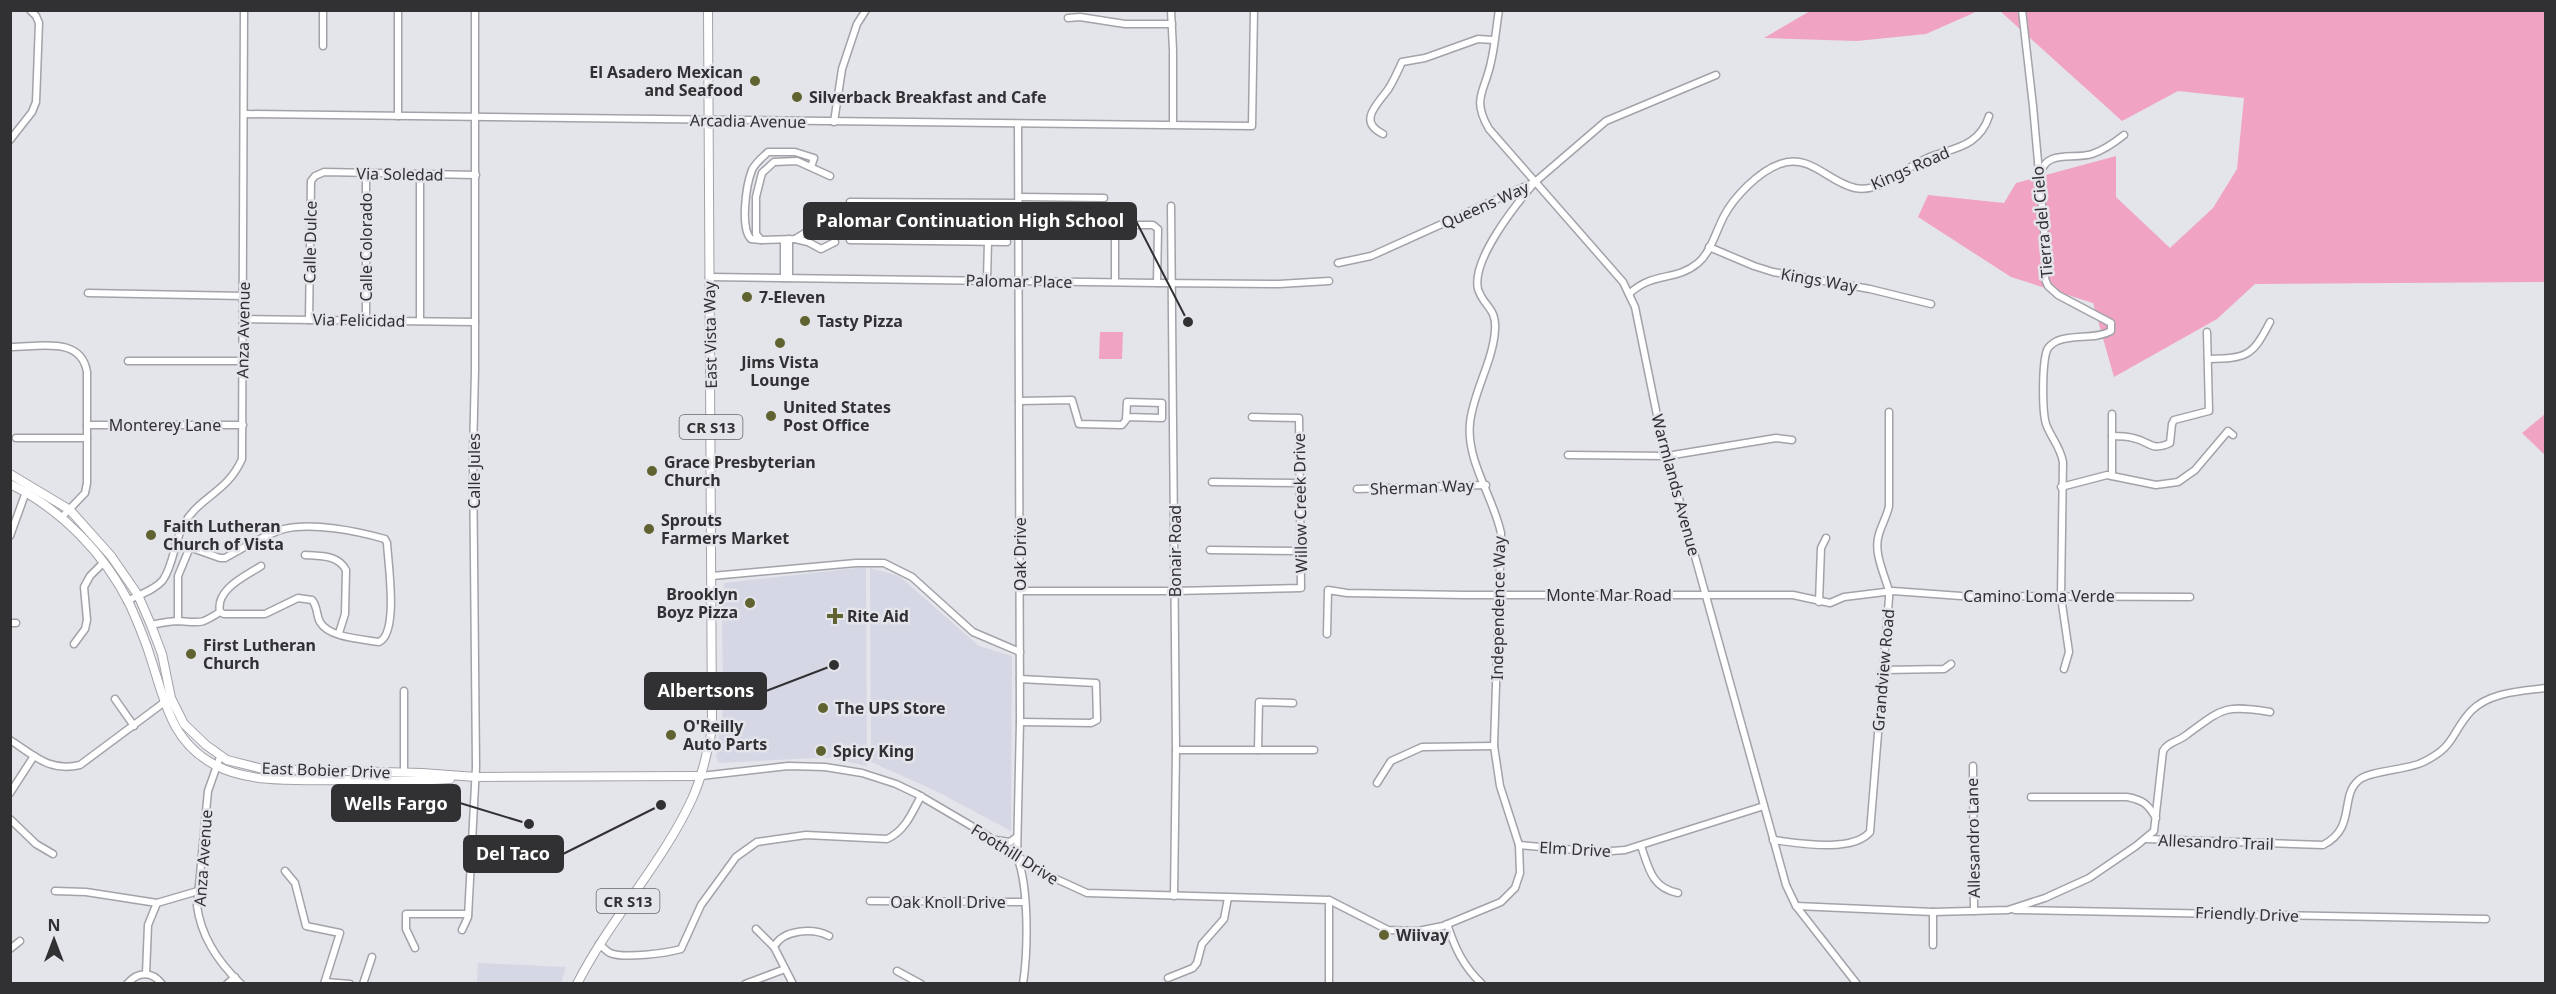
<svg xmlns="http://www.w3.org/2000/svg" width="2556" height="994" font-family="'Noto Sans',sans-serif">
<rect width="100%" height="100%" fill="#e4e4eb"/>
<!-- built -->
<g fill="#d6d7e5">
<polygon points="866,567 867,766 831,758 814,758 719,763 716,757 723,710 722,610 724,583"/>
<polygon points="870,568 899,576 979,646 1012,656 1011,831 938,792 871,762"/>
<polygon points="478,963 566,967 561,983 477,983"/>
</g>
<!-- green -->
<g fill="#f1a3c4">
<polygon points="1810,11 1810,10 1978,11 1926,34 1857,41 1764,38"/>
<polygon points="2000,11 2545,11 2545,282 2255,284 2217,319 2114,377 2093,303 2011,277 1918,217 1928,195 2004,203 2016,183 2116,156 2116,197 2170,248 2213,208 2237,169 2244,98 2178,91 2122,121"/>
<polygon points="1100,332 1123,332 1122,359 1099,359"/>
<polygon points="2545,414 2545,455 2522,433"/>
</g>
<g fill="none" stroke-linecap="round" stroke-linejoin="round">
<defs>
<g id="minor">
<polyline points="323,10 323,46"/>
<polyline points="398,10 398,116"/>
<polyline points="1171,10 1173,50"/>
<path d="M1499,10C1496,28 1495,45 1491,62C1485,92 1471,98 1489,129L1623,282L1635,307L1660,430L1786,885L1796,906L1857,984"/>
<path d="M2022,10L2033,106L2046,251L2045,279L2048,286L2058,295L2111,323V331C2095,340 2074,334 2057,341C2053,343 2049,346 2047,350C2042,364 2042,411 2046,424C2051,438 2060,446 2063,462L2061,597L2069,652L2064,669"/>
<polyline points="1068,18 1080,17 1125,24 1172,24"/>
<polyline points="245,114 1252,126 1254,10"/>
<polyline points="834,122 842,69 857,24 866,10"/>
<path d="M1018,124L1020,722L1017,857C1029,886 1028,951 1023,984"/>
<polyline points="1173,124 1173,53"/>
<path d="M1383,134C1356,121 1379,103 1389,88C1394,80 1398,71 1402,62L1425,58L1478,39L1494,40"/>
<polyline points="10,140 32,112 36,102 39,23 36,16 30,10"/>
<path d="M811,167L814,158L795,152H768C763,157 755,163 752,170C746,185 740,228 751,239L761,240L756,234V197L762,173L774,162L797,161L830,176"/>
<polyline points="366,173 366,320"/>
<polyline points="420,174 420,321"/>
<path d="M2040,174C2047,149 2072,160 2092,154C2104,150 2114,143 2124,135"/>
<polyline points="1019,197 1104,198"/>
<polyline points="1171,206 1176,750 1174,896"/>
<polyline points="795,239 808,242 821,249 835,242"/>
<polyline points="761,240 795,239 821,223 832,227"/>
<polyline points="1007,242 850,240 850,202 1019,203"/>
<polyline points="1709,247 1754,266 1773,272 1870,289 1931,304"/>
<polyline points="1338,263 1371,256 1535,182 1606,121 1716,75"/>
<polyline points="709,277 1157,283 1279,284 1329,281"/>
<polyline points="784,278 784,240"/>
<polyline points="789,278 789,239"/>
<polyline points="987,280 988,241"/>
<polyline points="1115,282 1115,227 1118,225 1153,225 1158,229 1157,283"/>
<polyline points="88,293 244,296"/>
<path d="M1629,294C1653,271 1675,282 1698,263C1711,252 1716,231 1724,216C1734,197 1759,171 1780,164C1810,153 1828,182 1855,188C1881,193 1903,169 1925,159C1940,152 1958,150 1971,141C1981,134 1986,126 1989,116"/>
<polyline points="243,319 475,322"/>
<polyline points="309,320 311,181 315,176 324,172 476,175"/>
<path d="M10,347C40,347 81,336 87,372V483L85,493L61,518"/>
<path d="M2208,359C2247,358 2252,357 2270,322"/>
<polyline points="128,361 243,361"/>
<polyline points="1019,401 1072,400 1079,424 1122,425 1126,420 1127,402 1162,403 1162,418 1126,417"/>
<polyline points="2112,414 2112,436"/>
<polyline points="87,425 243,425"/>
<polyline points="16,438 87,438"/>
<polyline points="1568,455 1667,456 1776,438 1792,440"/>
<path d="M2112,476V436C2119,436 2126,436 2133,438C2150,441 2150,452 2170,443L2172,424L2174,420L2209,411L2207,332"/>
<polyline points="1212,482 1300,483"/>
<polyline points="2061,487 2107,475 2156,485 2178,482 2195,470 2228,431 2233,435"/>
<polyline points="1357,489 1486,485"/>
<polyline points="10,536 27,489"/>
<path d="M175,542L220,558H225C244,548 263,535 284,529C312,522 357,531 385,539L387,543C388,563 399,633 379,642C362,639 329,638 320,622C316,615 318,607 312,600L298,598L265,614H224L220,612"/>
<polyline points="1210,550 1301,551"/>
<path d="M305,555C321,556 338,555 346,570L345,614L339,633"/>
<polyline points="712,576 856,563 884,563 912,577 973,632 1020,652"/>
<polyline points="1020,591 1175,591 1301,588 1299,418 1252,417"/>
<path d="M127,601C138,595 155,590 163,580C174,564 174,541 184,524C200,496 227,493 242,459L244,10"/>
<polyline points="1819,602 1821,548 1826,538"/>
<path d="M220,612C215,589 246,576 261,566"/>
<polyline points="178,621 178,576 190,547"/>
<polyline points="10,623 16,623"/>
<path d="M151,625C160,623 171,621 180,621C202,623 201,624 220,612"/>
<polyline points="1327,634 1328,590 1347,593 1464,595 1793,595 1830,603 1844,597 1893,591 1961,596 2190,597"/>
<polyline points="74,644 85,629 87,620 84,587 90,576 103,563"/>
<polyline points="1883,670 1944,669 1951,664"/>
<polyline points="1020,679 1096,683 1097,720 1091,723 1020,722"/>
<polyline points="404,691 404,773"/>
<polyline points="115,699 134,726"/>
<path d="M10,740C35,756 49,772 80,765L166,701"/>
<polyline points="1176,750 1314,750"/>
<polyline points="1258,750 1259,702 1293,703"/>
<path d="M220,757L208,791L197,906C201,936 219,963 241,984"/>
<polyline points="1973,766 1974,911"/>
<polyline points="701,776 788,766 825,767 862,773 896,784 917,794 980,831 1041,872 1087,893 1329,900 1329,984"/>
<polyline points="1377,783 1391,761 1422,747 1494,746"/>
<polyline points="10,793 34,756"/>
<path d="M2031,797H2127C2143,800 2148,804 2156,818"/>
<polyline points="10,819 36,844 53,854"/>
<path d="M2146,839L2323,845C2357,828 2339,796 2359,780C2369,771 2405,770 2421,763C2456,747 2450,734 2471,711C2489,692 2522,691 2546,688"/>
<polyline points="995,840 1010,842 1017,837"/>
<path d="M1773,840C1798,843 1852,853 1870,832L1889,598V591C1884,573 1873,552 1879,534C1882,524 1887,516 1889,506V412"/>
<polyline points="1519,845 1598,852 1625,850 1764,806"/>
<path d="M1641,846C1649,869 1652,888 1678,893"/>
<polyline points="285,871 295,883 306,926 340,933 324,984"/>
<polyline points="55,891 86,892 157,903"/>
<path d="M1329,900L1388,930L1418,931L1443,926L1501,902L1515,888L1520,873L1519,845L1500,786L1494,746L1501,533C1493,496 1466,461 1470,423C1473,392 1493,362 1495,330C1497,308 1483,306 1478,289C1471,260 1517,203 1535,182"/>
<polyline points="870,901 1025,902"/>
<path d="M1796,906L1933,912L2008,910L2045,898L2089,878L2136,846L2154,831L2163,751C2168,742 2177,742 2185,736C2222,709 2223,704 2270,712"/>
<polyline points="2015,910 2486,919"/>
<path d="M1447,924C1455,948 1463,966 1482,984"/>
<polyline points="756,929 774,947 793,984"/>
<polyline points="462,930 468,917 476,767 473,454 475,370 475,10"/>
<path d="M599,944C602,946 606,951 610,953C624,959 667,953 681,949L701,905L736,857L757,842L806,835L887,839C905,831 912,813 921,796"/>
<polyline points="1933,945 1933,912"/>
<path d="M774,947C783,929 813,928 829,936"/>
<polyline points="415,948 406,929 406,914 468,914"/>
<polyline points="10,949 20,941"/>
<polyline points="897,971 921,984"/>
<polyline points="146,974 148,925 157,903 198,891"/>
<polyline points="1168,978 1193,968 1197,963 1202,944 1224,919 1228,898"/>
<polyline points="325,982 350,984"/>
<path d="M127,984C138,971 152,971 162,984"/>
<polyline points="227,984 235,977"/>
<polyline points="363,984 372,957"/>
<polyline points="745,984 785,969"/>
</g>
<g id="major">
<polyline points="10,474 70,510 111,556 138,595 151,625 162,654 171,698 184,724 206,745 227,760 263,769 422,773 476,777 701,776"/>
<path d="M10,484C61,509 105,554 130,605C137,621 145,639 150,656C165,700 170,741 215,765C250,784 303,780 341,780C377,781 414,782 450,779"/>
<path d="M577,984C610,919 662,864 692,799C702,777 707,753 712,729L708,10"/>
</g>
</defs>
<!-- minor casing -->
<use href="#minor" stroke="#a2a3a8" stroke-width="9"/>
<!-- major casing -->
<use href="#major" stroke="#a2a3a8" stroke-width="10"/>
<!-- minor -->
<use href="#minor" stroke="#fff" stroke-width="6"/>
<!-- major -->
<use href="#major" stroke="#fff" stroke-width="8"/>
</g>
<!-- markers -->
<g fill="#60622f" stroke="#e4e4eb" stroke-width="2">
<circle cx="755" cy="81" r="6"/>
<circle cx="797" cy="97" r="6"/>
<circle cx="747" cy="297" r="6"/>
<circle cx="805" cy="321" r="6"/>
<circle cx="780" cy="343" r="6"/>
<circle cx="771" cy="416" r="6"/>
<circle cx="652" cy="471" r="6"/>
<circle cx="649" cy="529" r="6"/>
<circle cx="151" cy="535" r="6"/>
<circle cx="750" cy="603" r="6"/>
<path d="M832 607h6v6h6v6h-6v6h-6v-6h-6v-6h6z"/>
<circle cx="191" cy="654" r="6"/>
<circle cx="823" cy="708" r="6"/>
<circle cx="671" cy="735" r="6"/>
<circle cx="821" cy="751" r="6"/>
<circle cx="1384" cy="935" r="6"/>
</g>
<g text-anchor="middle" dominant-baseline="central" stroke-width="5" stroke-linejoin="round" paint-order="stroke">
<!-- shield labels -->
<g fill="#e4e4eb" stroke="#67676a" stroke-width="1.5">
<rect x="679.5" y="415" width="63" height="24" rx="4.5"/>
<rect x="596.5" y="889" width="63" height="24" rx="4.5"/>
</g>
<g font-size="15" font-weight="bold" fill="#313133">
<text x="711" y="427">CR S13</text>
<text x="628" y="901">CR S13</text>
</g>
<!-- poi labels -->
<g font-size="16" font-weight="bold" fill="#313133" stroke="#e4e4eb" text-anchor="start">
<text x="743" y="72" text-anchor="end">El Asadero Mexican<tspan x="743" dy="18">and Seafood</tspan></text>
<text x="809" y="97">Silverback Breakfast and Cafe</text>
<text x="759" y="297">7-Eleven</text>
<text x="817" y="321">Tasty Pizza</text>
<text x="780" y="362" text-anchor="middle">Jims Vista<tspan x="780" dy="18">Lounge</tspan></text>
<text x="783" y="407">United States<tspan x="783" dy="18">Post Office</tspan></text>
<text x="664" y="462">Grace Presbyterian<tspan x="664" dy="18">Church</tspan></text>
<text x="661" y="520">Sprouts<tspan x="661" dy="18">Farmers Market</tspan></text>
<text x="163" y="526">Faith Lutheran<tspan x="163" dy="18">Church of Vista</tspan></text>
<text x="738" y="594" text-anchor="end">Brooklyn<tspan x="738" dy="18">Boyz Pizza</tspan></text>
<text x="847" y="616">Rite Aid</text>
<text x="203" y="645">First Lutheran<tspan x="203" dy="18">Church</tspan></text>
<text x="835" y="708">The UPS Store</text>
<text x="683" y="726">O'Reilly<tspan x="683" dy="18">Auto Parts</tspan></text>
<text x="833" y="751">Spicy King</text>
<text x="1396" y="935">Wiivay</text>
</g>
<!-- street labels -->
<g font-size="16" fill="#313133" stroke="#e4e4eb">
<text transform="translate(748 121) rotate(1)">Arcadia Avenue</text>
<text transform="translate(1910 168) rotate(-24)">Kings Road</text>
<text transform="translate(400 174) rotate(1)">Via Soledad</text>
<text transform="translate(1485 205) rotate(-24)">Queens Way</text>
<text transform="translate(2042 222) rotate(-95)">Tierra del Cielo</text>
<text transform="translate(310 242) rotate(-89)">Calle Dulce</text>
<text transform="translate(366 247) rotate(-90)">Calle Colorado</text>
<text transform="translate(1819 280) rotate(10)">Kings Way</text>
<text transform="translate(1019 281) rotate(1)">Palomar Place</text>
<text transform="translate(359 320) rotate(1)">Via Felicidad</text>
<text transform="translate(243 330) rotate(-89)">Anza Avenue</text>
<text transform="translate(710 335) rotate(-91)">East Vista Way</text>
<text x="165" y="425">Monterey Lane</text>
<text transform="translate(474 471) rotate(-90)">Calle Jules</text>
<text transform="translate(1676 485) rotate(75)">Warmlands Avenue</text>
<text transform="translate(1422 487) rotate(-2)">Sherman Way</text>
<text transform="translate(1300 503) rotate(-91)">Willow Creek Drive</text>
<text transform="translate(1175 551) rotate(-90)">Bonair Road</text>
<text transform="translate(1020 554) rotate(-90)">Oak Drive</text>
<text x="1609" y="595">Monte Mar Road</text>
<text x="2039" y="596">Camino Loma Verde</text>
<text transform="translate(1498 608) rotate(-89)">Independence Way</text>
<text transform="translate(1883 670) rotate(-85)">Grandview Road</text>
<text transform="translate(326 770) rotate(2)">East Bobier Drive</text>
<text transform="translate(1973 838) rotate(-91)">Allesandro Lane</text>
<text transform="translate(2216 842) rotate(2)">Allesandro Trail</text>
<text transform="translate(1575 849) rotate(3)">Elm Drive</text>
<text transform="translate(1015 854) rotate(32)">Foothill Drive</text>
<text transform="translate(203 858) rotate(-86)">Anza Avenue</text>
<text x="948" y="902">Oak Knoll Drive</text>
<text transform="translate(2247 914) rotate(2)">Friendly Drive</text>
</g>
</g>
<!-- callouts -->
<path fill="none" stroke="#313133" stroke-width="2" d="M1188 322L1136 221M834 665L766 691M529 824L460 803M661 805L563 854"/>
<g fill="#313133" stroke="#e4e4eb" stroke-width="2">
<circle cx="1188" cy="322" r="6"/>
<circle cx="834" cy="665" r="6"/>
<circle cx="529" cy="824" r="6"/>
<circle cx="661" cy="805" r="6"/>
</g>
<g fill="#313133" stroke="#313133" stroke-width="2">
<rect x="804" y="203" width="332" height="36" rx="6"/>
<rect x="645" y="673" width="121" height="36" rx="6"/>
<rect x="332" y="785" width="128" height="36" rx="6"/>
<rect x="464" y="836" width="99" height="36" rx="6"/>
</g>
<g font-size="18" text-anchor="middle" font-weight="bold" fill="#fff">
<text x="970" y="227">Palomar Continuation High School</text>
<text x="706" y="697">Albertsons</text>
<text x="396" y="810">Wells Fargo</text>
<text x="513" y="860">Del Taco</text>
</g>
<!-- border -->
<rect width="2556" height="994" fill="none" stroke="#313133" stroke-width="24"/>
<!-- north arrow -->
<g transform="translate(54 940)" stroke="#e4e4eb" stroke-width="4.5" paint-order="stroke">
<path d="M0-4.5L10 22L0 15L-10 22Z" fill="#313133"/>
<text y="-9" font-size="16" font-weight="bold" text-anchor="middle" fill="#313133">N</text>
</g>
</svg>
